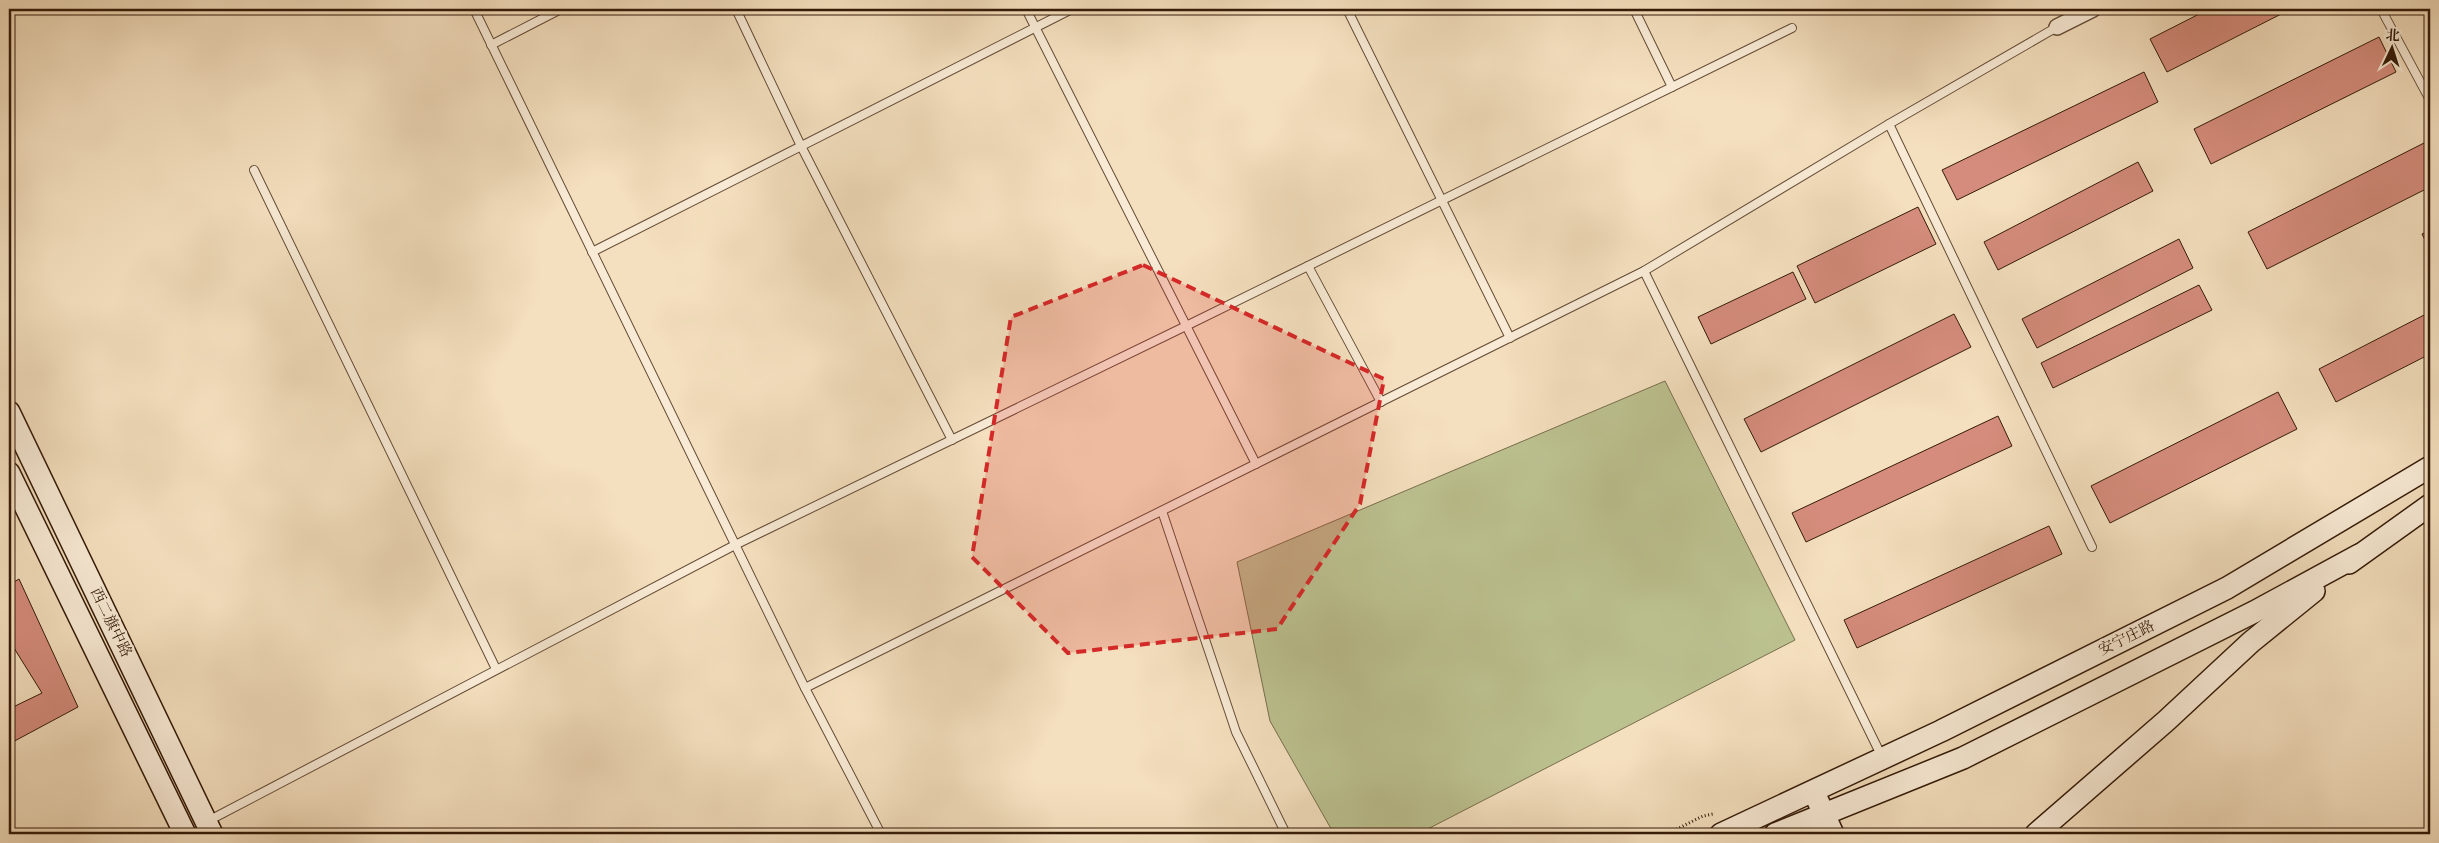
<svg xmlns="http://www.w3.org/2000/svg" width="2439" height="843" font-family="'Old Standard TT','Noto Serif SC',serif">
<rect width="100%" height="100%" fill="#f4dfbe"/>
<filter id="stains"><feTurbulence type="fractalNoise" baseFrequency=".004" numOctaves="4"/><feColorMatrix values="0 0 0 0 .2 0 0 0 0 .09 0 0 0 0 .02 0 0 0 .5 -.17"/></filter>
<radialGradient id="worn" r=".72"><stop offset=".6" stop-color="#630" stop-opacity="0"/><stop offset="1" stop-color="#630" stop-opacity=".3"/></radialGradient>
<!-- green -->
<polygon fill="#bcc190" stroke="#786e4c" points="1665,381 1795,640 1418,834 1334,834 1270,721 1237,562"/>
<!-- building -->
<g fill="#d58c7c" stroke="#341b08">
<polygon points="2209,9 2291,9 2167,72 2150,39"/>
<polygon points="2379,37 2396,72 2211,164 2194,129"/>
<polygon points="2144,72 2158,102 1957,200 1942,170"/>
<polygon points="2430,140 2430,187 2267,269 2248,232"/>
<polygon points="2138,162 2153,191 1998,270 1984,242"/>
<polygon points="1918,207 1936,244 1815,303 1797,266"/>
<polygon points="2430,230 2430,250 2422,234"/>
<polygon points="2179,239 2193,268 2037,348 2022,319"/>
<polygon points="1793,272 1806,299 1711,344 1698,317"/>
<polygon points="2199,285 2212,310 2053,388 2041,363"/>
<polygon points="2430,312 2430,354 2336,402 2319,369"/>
<polygon points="1954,314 1971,347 1761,452 1744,419"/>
<polygon points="2278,392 2297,429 2110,523 2091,486"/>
<polygon points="1998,416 2012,446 1806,542 1792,513"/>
<polygon points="2049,526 2062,554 1857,648 1844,620"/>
<polygon points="19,579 78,707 9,744 9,709 42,693 9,640 9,585"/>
</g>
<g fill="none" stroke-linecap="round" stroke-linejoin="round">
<defs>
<g id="service">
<polyline points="474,9 805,688 881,834"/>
<polyline points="736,9 801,146 952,440"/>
<polyline points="1026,9 1256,464"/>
<polyline points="1347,9 1510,338"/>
<polyline points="1634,9 1672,87"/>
<polyline points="2381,9 2430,100"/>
<polyline points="491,45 561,9"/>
<polyline points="1889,124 2092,547"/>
<polyline points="254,170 496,669"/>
<polyline points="592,252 1072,9"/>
<polyline points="1308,266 1381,402"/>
<polyline points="1644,271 1882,757"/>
<polyline points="1162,511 1236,732 1286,834"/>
<polyline points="805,688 1644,271 1889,124 2057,27"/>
<polyline points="208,821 735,545 1186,326 1792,28"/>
</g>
<polyline id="minor" points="2057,27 2093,9"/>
<g id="secondary">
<polyline points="9,412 212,834"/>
<polyline points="9,473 185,834"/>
<polyline points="2349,563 2430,505"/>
<polyline points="1818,801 1833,834"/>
<polyline points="1721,834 1941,731 2227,588 2430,467"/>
<polyline points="1775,834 1963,758 2254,612 2359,555"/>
<polyline points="2036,834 2166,721 2251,642 2314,591"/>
</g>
</defs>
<!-- service casing -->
<use href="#service" stroke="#644c36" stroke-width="10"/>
<!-- minor casing -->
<use href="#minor" stroke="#644c36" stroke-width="18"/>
<!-- secondary casing -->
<use href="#secondary" stroke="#341b08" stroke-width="24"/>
<!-- path -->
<polyline stroke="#341b08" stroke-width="3" stroke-dasharray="1 2.5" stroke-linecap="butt" points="1667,834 1703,816 1713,814"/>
<!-- service -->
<use href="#service" stroke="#f8ead5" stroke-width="8"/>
<!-- minor -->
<use href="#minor" stroke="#f8ead5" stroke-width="15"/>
<!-- secondary -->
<use href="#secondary" stroke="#f8ead5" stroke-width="21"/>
</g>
<!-- marked area -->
<path fill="#d62828" fill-opacity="0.2" stroke="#d62828" stroke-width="4" stroke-dasharray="10 6" stroke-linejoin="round" d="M1143,265L1384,379L1360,504L1277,629L1068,653L972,557L1011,317Z"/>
<g text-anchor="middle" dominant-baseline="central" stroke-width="4.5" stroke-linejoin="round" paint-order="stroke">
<!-- street labels -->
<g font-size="15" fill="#341b08" stroke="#f8ead5">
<text transform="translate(110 623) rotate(64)">西二旗中路</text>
<text transform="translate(2127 639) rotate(-26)">安宁庄路</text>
</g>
</g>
<!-- margin -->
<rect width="2439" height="843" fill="none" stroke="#f4dfbe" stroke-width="30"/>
<rect x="10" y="10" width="2419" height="823" fill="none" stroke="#341b08" stroke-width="2.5"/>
<rect x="15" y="15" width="2409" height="813" fill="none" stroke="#341b08"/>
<!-- north arrow -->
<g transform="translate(2392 48) rotate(4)" stroke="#f8ead5" stroke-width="4" paint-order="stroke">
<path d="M0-4L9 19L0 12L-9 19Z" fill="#341b08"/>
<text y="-8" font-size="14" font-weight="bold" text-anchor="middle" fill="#341b08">北</text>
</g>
<rect width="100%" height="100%" filter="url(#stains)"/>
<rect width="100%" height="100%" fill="url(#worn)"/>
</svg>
